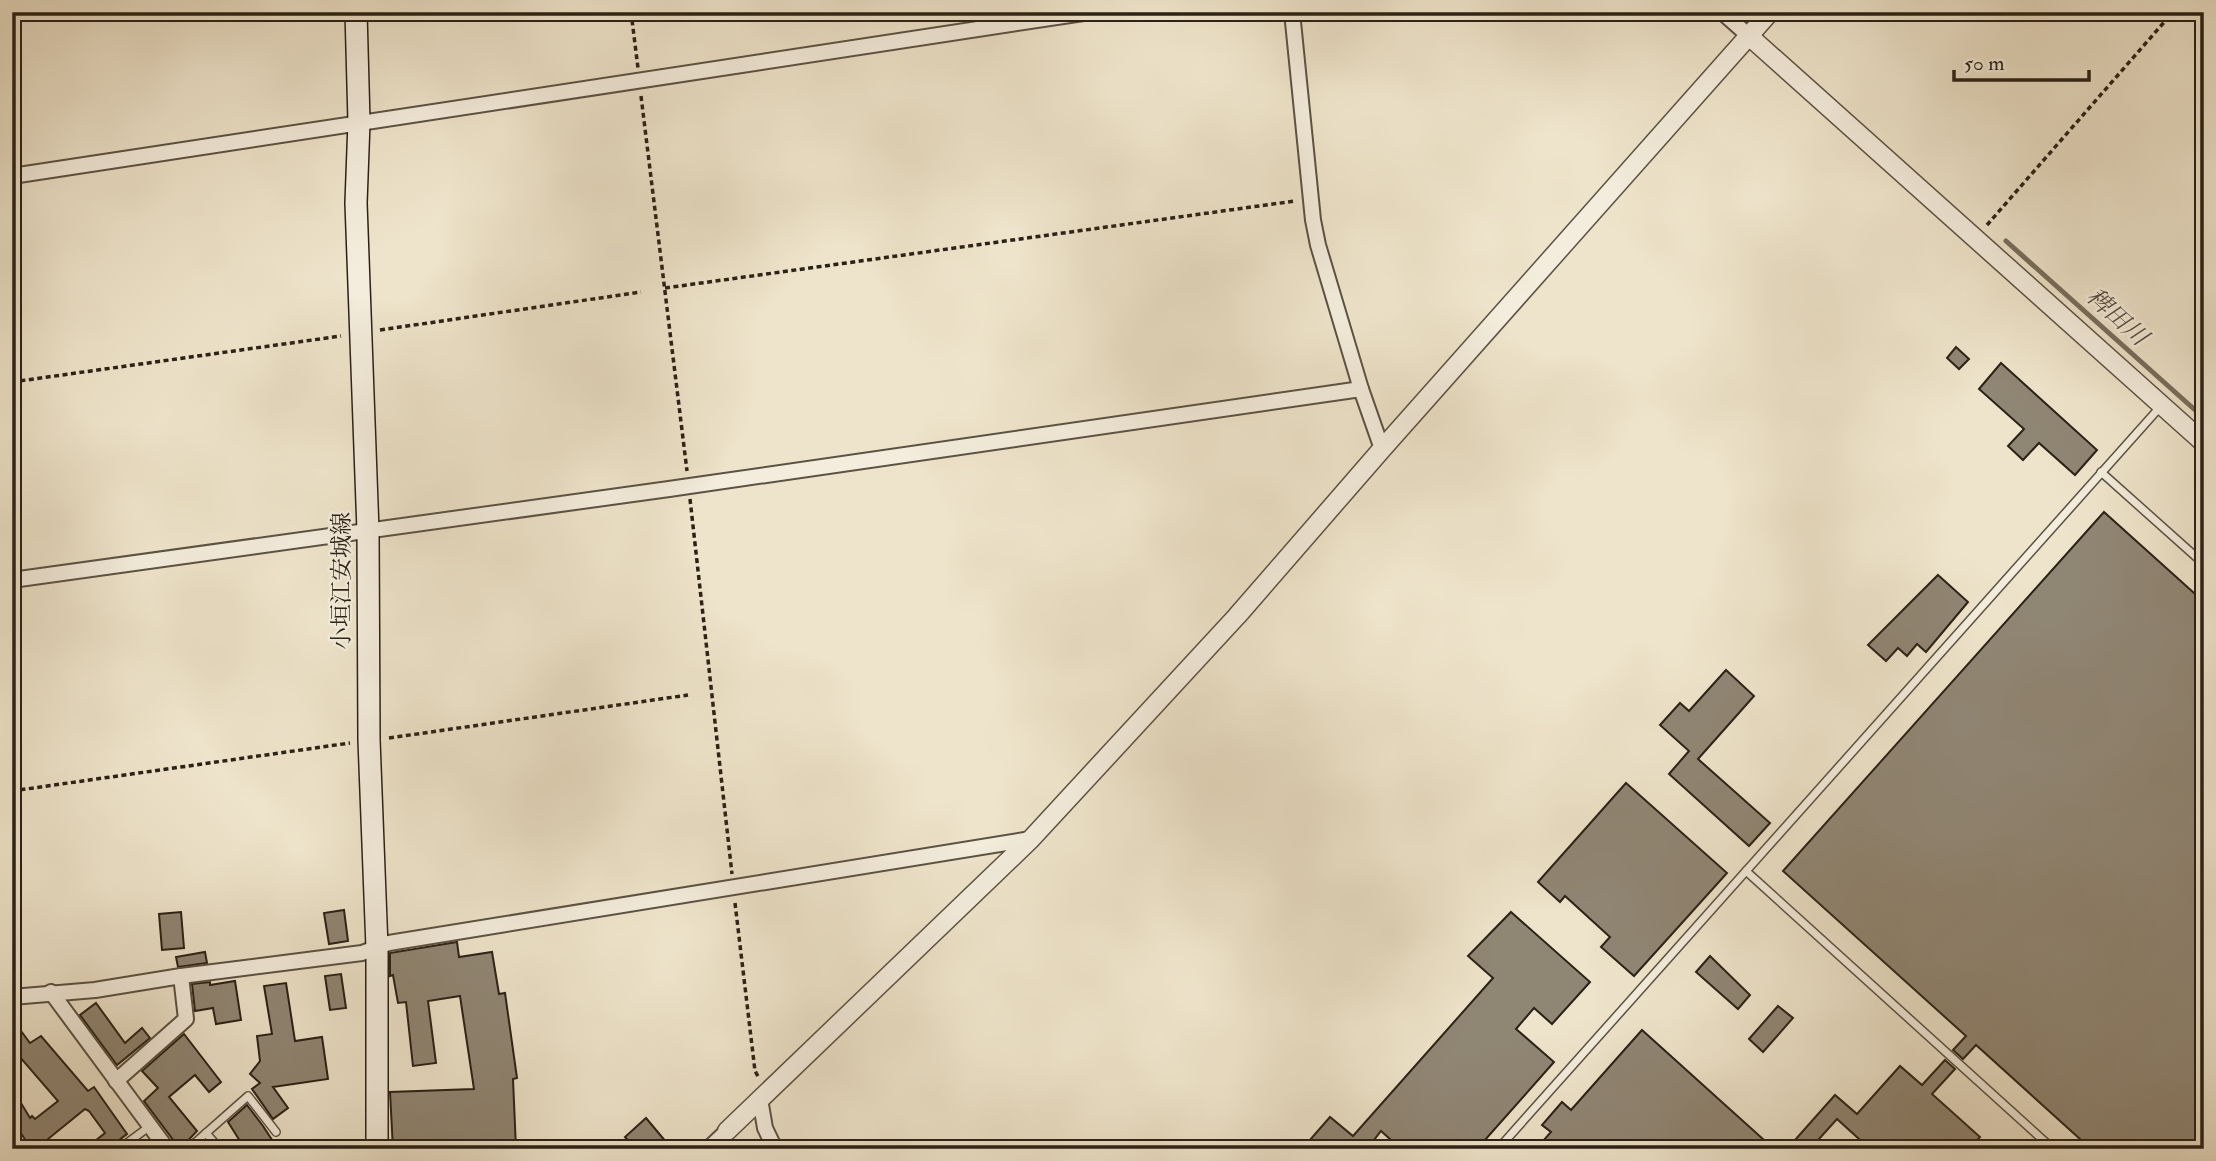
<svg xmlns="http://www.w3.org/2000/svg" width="2216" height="1161" font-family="'IM FELL Double Pica','Noto Serif JP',serif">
<rect width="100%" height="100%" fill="#eee4cb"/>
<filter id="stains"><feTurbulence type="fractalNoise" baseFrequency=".00286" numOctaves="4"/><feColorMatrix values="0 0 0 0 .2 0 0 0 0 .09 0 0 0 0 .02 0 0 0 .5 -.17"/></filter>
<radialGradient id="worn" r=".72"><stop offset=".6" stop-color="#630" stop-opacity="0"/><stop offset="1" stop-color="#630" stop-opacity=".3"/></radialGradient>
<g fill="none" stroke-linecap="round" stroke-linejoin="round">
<!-- stream -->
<polyline stroke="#776e5d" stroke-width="5" points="2006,241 2204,418"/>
</g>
<!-- building -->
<g fill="#908674" stroke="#2a2116" stroke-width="2">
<polygon points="1956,347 1969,359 1959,369 1947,358"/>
<polygon points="2001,363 2097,450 2075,475 2039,443 2023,460 2008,446 2024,429 1979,389"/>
<polygon points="2104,512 2204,602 2204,1149 2091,1149 1976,1045 1963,1059 1953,1050 1966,1036 1783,871"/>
<polygon points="1938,575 1968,602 1926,652 1917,644 1907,656 1898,648 1886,661 1868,645"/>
<polygon points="1726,670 1754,696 1698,759 1770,823 1749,846 1669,774 1689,751 1660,725 1680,703 1689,711"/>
<polygon points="1626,783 1727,873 1634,976 1601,947 1610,937 1565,896 1560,902 1538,882"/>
<polygon points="344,910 348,941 329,944 324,913"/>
<polygon points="181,912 184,948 162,950 159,914"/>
<polygon points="1511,912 1590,982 1552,1024 1534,1008 1516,1029 1554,1062 1477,1149 1401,1149 1381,1131 1367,1149 1302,1149 1330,1117 1353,1136 1493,978 1468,956"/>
<polygon points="457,942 459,957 492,952 499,994 505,993 517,1078 513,1079 516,1149 393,1149 390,1092 474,1089 460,996 428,1001 436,1063 413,1066 406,1002 398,1003 393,975 390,976 390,953"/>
<polygon points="205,952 207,963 178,967 176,957"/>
<polygon points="1710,956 1750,995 1738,1009 1696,972"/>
<polygon points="341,974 346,1008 330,1010 325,976"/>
<polygon points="235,981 241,1020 216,1024 213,1008 195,1011 192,984 210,982 210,985"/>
<polygon points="286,983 295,1041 322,1037 328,1079 273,1087 288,1108 273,1119 252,1089 260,1083 250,1074 260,1061 257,1036 272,1034 264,986"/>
<polygon points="96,1003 125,1043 142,1028 150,1038 117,1065 80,1015"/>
<polygon points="1778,1006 1793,1018 1763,1052 1749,1039"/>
<polygon points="1642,1030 1774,1149 1536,1149 1551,1132 1542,1125 1562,1102 1571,1110"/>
<polygon points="21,1031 30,1043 41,1036 88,1091 94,1087 127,1134 107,1149 85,1149 105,1133 89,1111 85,1109 48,1139 49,1140 38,1149 31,1149 12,1119 12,1088 30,1118 32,1116 35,1119 58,1101 12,1048 12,1038"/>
<polygon points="184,1034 221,1082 209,1092 195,1075 169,1097 197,1131 180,1149 144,1101 158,1088 142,1071"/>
<polygon points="1945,1060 1955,1069 1932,1094 1980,1137 1969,1149 1870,1149 1837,1119 1810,1149 1787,1149 1835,1095 1857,1114 1900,1066 1922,1085"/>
<polygon points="247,1105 263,1126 278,1149 245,1149 228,1122"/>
<polygon points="646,1118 672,1149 635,1149 625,1137"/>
</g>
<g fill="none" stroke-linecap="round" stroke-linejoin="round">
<defs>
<g id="service">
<polyline points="2101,472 2204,564"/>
<polyline points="1746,871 2053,1149"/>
<polyline points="206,1133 220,1149"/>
<polyline points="119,1149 150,1126"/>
<polyline points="188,1149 248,1096 276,1132"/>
<polyline points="1498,1149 2161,406"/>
</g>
<g id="minor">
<polyline points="1292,12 1313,220 1318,245 1361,389 1382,449"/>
<polyline points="1722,12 1749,36"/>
<polyline points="12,176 1090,12"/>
<polyline points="12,580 669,489 1361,389"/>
<polyline points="51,992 167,1149"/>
<polyline points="12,997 95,990 181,976 362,953 389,943 1031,839"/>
<polyline points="116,1081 186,1019 181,976"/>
<polyline points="760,1099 765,1128 775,1149"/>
<polyline points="708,1149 727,1131"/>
</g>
<g id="tertiary">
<polyline points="1749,36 2204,443"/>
<polyline points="727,1131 1031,839 1237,616 1382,449 1770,12"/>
</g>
<polyline id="secondary" points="356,12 359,122 356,203 368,531 369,740 377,948 377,1149"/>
</defs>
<!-- service casing -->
<use href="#service" stroke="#5b5243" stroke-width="10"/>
<!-- minor casing -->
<use href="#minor" stroke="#5b5243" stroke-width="18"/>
<!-- tertiary casing -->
<use href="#tertiary" stroke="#5b5243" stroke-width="21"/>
<!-- secondary casing -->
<use href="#secondary" stroke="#2a2116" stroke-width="24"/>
<!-- path -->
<g stroke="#2a2116" stroke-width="3.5" stroke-dasharray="5 3.5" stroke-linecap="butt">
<polyline points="631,12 638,68"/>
<polyline points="641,96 687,471"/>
<polyline points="1987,225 2173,12"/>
<polyline points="665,288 1295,201"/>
<polyline points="380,330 641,292"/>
<polyline points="12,382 341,336"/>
<polyline points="690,499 732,874"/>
<polyline points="389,738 688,695"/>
<polyline points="12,791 350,743"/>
<polyline points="735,903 755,1071 759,1078"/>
</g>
<!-- service -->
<use href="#service" stroke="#f4eddd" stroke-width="7"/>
<!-- minor -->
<use href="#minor" stroke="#f4eddd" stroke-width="14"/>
<!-- tertiary -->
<use href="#tertiary" stroke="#f4eddd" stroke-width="18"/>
<!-- secondary -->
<use href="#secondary" stroke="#f4eddd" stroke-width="21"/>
</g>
<g text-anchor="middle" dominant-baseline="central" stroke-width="5" stroke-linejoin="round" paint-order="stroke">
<!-- street labels -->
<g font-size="23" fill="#2a2116" stroke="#f4eddd">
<text transform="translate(341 581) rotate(-90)">小垣江安城線</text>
</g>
<!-- water labels -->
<g font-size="24" font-style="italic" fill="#574e40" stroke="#f4eddd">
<text transform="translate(2117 317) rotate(42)">稗田川</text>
</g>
</g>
<!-- margin -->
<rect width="2216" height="1161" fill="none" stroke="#eee4cb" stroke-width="42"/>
<rect x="14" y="14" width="2188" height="1133" fill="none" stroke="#2a2116" stroke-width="3.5"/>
<rect x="21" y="21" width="2174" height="1119" fill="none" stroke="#2a2116" stroke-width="2"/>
<!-- scale -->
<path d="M1954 70v10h135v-10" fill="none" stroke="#2a2116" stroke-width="3.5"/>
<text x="1964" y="70" font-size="21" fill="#2a2116" stroke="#f4eddd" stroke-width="5" paint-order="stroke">50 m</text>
<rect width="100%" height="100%" filter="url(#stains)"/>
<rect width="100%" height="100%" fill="url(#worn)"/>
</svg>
